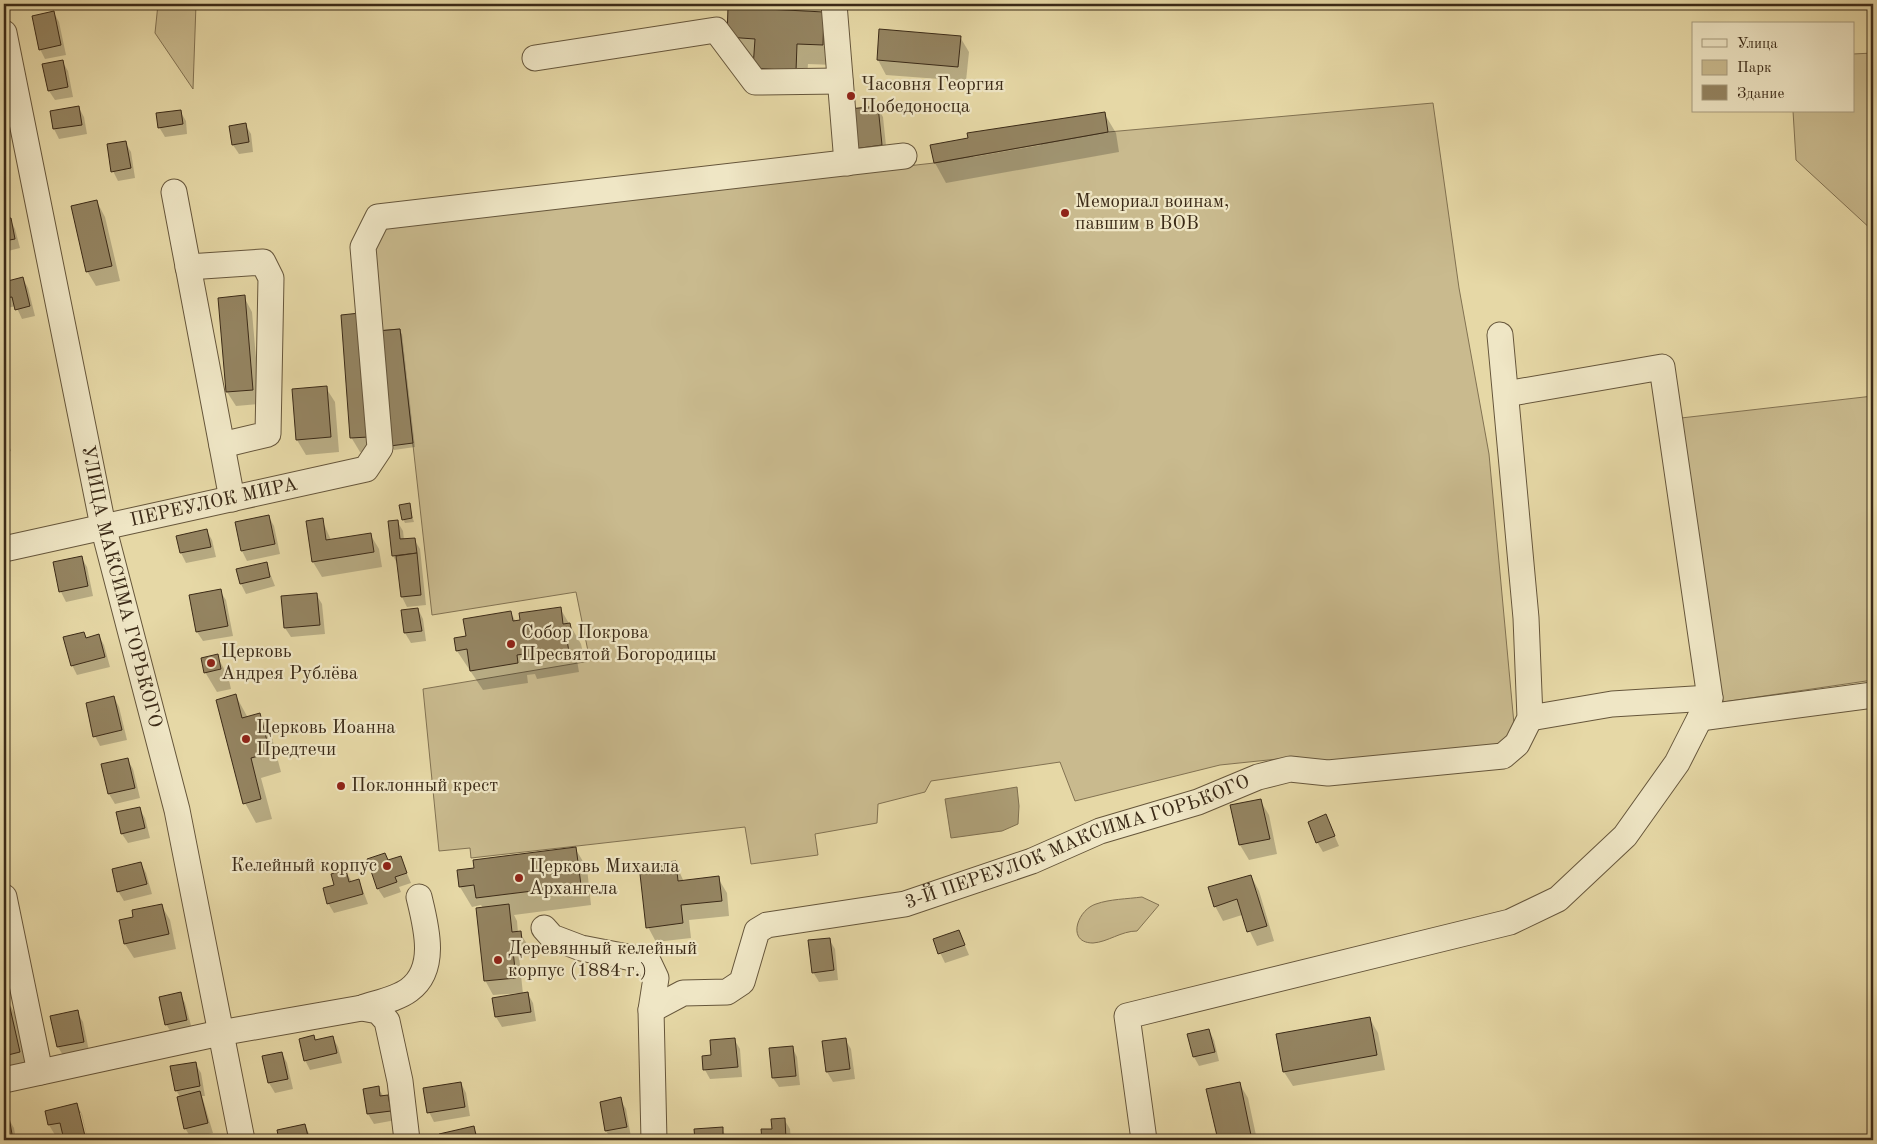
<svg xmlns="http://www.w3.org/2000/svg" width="1877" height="1144" font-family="'Old Standard TT',serif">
<rect width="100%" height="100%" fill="#e6d8a6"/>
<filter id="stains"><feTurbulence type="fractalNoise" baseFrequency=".004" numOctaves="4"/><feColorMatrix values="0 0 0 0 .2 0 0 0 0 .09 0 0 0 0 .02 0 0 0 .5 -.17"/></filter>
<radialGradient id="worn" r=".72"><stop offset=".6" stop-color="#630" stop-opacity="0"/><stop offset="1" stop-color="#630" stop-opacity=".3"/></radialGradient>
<!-- green -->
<g fill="#c9ba8e" stroke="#827252">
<polygon points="158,4 196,4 193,89 155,33"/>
<polygon points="1873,53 1873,231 1796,160 1793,111 1853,111 1853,54"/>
<polygon points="1433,103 1459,288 1489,454 1514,724 1511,737 1497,748 1338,766 1297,757 1220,765 1075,801 1060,762 931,781 925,792 878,804 877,823 815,834 818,855 751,864 745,827 471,858 470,848 439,851 423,689 590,661 576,592 432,615 400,329 377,331 370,245 379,225 934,163 1108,132"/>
<polygon points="1873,396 1873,680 1723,702 1681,418"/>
<path d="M1142,897L1159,905L1137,931C1121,931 1108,942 1093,943C1066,943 1077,910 1096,904C1110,899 1127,899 1142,897Z"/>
</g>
<!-- water -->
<polygon fill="#ac9d75" stroke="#7f6f4f" points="1017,787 1019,806 1018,824 1002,831 951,838 945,799"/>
<!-- shadow -->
<g fill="#0003" fill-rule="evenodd">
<polygon points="35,4 48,4 36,6"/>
<polygon points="54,13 59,22 66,55 45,59 40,49"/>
<polygon points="824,13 834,65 808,64 806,90 766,88 755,58 739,57 728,37"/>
<polygon points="960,37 969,52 966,81 886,75 878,60"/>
<polygon points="62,61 68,71 73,97 55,100 49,91"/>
<polygon points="877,107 883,117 887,155 855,148"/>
<polygon points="79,108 84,117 87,134 59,139 54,129 51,112"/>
<polygon points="180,111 186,121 187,134 165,137 159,127"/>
<path d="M1104,113L1116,133L1119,152L946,183L935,163ZM1041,143V145L973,157V155Z"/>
<polygon points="245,124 251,134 253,152 239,154 233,145"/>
<polygon points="125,142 131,152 135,178 118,181 113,171"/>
<polygon points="4,174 8,194 4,195"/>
<polygon points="97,202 105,217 120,281 96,286 87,271"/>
<polygon points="10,219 15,229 20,248 4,252 4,221"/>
<polygon points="23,279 28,288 35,316 22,319 16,306 7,308 4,303 4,283"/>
<polygon points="244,297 252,312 260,404 236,406 227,392"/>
<polygon points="343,316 376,451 360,452 351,437"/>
<polygon points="399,330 402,334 415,447 394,450 391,445"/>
<polygon points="326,388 335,402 339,452 306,455 297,440"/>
<polygon points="6,437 11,451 4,453 4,438"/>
<polygon points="409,505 414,522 405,523 403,519"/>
<polygon points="269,517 274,526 280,554 247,561 242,551 236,523"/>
<polygon points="322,520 331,540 370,534 379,549 382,567 322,577 313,562 307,522"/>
<polygon points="397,521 403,531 404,540 414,539 420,549 426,605 407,607 402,597 398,565 393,556"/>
<polygon points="207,531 212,540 216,557 186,563 181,553 178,537"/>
<polygon points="81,557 87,567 93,596 66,602 61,592 54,563"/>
<polygon points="266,563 275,586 246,594 241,584 237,570"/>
<polygon points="220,591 226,600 233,636 203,641 197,632 190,596"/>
<polygon points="316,594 322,604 325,634 291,637 285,628"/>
<polygon points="560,608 581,644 583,653 576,654 579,672 537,679 535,674 527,675 528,683 483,690 457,651 467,637 511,613 516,622"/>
<polygon points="418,609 423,619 426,641 411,643 405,633 402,611"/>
<polygon points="84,633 87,639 99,636 104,645 110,667 77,675 72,665"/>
<polygon points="217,656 228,676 231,689 217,692 205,672"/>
<polygon points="236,696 248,718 260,715 271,734 281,772 261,778 272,819 256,823 245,803"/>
<polygon points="114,697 119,707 127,740 100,746 95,736"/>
<polygon points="127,759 133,769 140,798 115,804 109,794 103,765"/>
<polygon points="1260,800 1269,815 1277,854 1249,860 1240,845 1232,806"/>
<polygon points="139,808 145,818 150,838 128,843 122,834"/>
<polygon points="1326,816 1339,846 1323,852 1317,842"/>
<polygon points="575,848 587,868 591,905 514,915 517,921 518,933 520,933 529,947 530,955 519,956 523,994 528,994 533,1003 536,1021 502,1027 496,1017 493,999 522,995 522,993 493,995 485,980 483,908 481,905 472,907 460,887 475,869"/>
<polygon points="400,857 411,883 399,887 401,892 384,898 378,889 388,861"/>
<polygon points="675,862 684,882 718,878 727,893 729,916 689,920 691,938 656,942 648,927"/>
<polygon points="141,863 146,873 152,894 124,901 118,891"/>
<polygon points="346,872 352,882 359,880 368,904 334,913 328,903 336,886"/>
<polygon points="1251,876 1259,891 1274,941 1257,946 1242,915 1223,921 1215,906"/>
<polygon points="161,905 170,920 176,949 134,958 125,944 135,918"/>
<polygon points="959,931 969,955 945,963 934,940"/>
<polygon points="829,939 835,949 838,980 819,982 813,972"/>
<polygon points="4,967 6,977 4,978"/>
<polygon points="180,994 185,1003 192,1029 172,1034 166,1024"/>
<polygon points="8,1001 16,1016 28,1067 4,1068 4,1002"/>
<polygon points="77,1012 83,1022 89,1051 64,1057 58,1047 52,1017"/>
<polygon points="1370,1019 1378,1033 1385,1070 1293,1086 1284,1072"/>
<polygon points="1209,1030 1214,1040 1219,1061 1199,1066 1194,1057"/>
<polygon points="314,1037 316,1041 333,1038 338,1047 342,1063 310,1070 305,1060"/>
<polygon points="734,1039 740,1049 742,1077 710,1079 705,1070 713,1057"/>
<polygon points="845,1039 851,1049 855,1079 833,1082 827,1072 823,1042"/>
<polygon points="792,1047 797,1057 800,1085 779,1087 773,1078"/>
<polygon points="282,1053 287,1063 293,1089 275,1093 269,1083 264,1057"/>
<polygon points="195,1063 201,1073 205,1096 202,1096 213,1133 191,1138 185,1128 180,1097 176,1090"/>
<polygon points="461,1083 466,1093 470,1116 434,1122 429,1112"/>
<polygon points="1239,1083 1248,1098 1257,1140 1219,1140 1208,1090"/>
<polygon points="378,1088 384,1097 388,1096 393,1106 396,1120 374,1124 368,1114 364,1090"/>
<polygon points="620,1099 626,1109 631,1137 612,1140 606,1131 601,1103"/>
<polygon points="76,1104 82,1114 88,1140 81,1113 78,1113 85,1140 65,1140 63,1133 55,1135 49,1125 46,1112"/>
<polygon points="8,1118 14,1128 16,1140 4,1140 4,1119"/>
<polygon points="784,1119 790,1129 791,1140 763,1140 762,1130 773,1130"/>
<polygon points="305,1125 312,1140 280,1140 278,1131"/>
<polygon points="473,1127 480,1140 441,1140 440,1135"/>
<polygon points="722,1129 728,1140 696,1140 696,1131"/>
<polygon points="208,1137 210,1140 192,1140"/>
</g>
<!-- building -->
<g fill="#948461" stroke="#3b2a17">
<polygon points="728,7 824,12 823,45 797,44 796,71 753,68 755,39 727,37"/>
<polygon points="54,11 61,45 39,50 32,16"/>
<polygon points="879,29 961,36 958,67 877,60"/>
<polygon points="63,60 68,87 48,91 42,64"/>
<polygon points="79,106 82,125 53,129 50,111"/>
<polygon points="878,106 882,145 854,149 849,109"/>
<polygon points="181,110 183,124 158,128 156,113"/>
<polygon points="1105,112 1108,132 934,163 930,145 968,138 967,133"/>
<polygon points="246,123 249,142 232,145 229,126"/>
<polygon points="126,141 131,168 111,172 107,144"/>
<polygon points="97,200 112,266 86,272 71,206"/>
<polygon points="11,218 15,239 4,241 4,219"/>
<polygon points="23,277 30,306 15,310 12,297 4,298 4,282"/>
<polygon points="245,295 253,390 226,392 218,298"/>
<polygon points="360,313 369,437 350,438 341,315"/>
<polygon points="400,329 413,443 390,446 377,331"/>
<polygon points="327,386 331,437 296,440 292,389"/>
<polygon points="410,503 412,518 402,520 399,505"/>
<polygon points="269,515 275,544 241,551 235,522"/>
<polygon points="323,518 326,540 371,533 374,552 312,562 306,521"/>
<polygon points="398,520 400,539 415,538 417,553 392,556 388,521"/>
<polygon points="207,529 211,547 180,553 176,536"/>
<polygon points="417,553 421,595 401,597 396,556"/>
<polygon points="82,556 88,586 59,592 53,562"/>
<polygon points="267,562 270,577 240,584 236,569"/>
<polygon points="221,589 228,626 196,632 189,595"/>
<polygon points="317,593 320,625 284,628 281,596"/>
<polygon points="561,607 563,624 570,623 572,633 566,634 569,652 525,659 524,654 517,655 518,663 470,671 467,649 456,651 454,638 466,636 463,619 511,611 513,621 520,620 519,613"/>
<polygon points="418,608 422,631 404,633 401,610"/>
<polygon points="84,632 86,638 99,634 105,657 71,666 63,637"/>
<polygon points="218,654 221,669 204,673 201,658"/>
<polygon points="236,694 242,718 260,713 270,753 251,758 261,799 243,804 216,700"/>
<polygon points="114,696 122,730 93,737 86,703"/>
<polygon points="128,758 135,788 108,794 101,764"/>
<polygon points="1261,799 1270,839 1239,845 1230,805"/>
<polygon points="140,807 145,828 121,834 116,812"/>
<polygon points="1326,814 1335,836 1316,843 1308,822"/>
<polygon points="576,847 581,885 476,898 474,885 459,887 457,870 474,868 473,860"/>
<polygon points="385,853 388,860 401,856 407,873 395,877 397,882 377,889 367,859"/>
<polygon points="676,861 678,881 719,876 722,901 681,905 683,923 646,928 639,865"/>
<polygon points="141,862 147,884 117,892 112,869"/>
<polygon points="346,870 349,882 359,879 363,894 327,904 323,888 334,885 331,874"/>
<polygon points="1251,875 1267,926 1247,932 1237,899 1214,907 1208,887"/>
<polygon points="162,904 169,934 124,944 119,920 133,917 132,910"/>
<polygon points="509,904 512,932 521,931 522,941 512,942 516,978 484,981 476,908"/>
<polygon points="959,930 965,945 938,954 933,939"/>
<polygon points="830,938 834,970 812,973 808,940"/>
<polygon points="181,992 187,1020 165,1025 159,997"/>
<polygon points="528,992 531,1012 495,1017 492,998"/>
<polygon points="8,999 20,1052 4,1056 4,1000"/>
<polygon points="78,1010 84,1042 57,1047 50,1016"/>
<polygon points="1370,1017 1377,1055 1283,1072 1276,1034"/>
<polygon points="1209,1029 1215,1052 1193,1057 1187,1034"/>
<polygon points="314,1035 315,1040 333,1036 337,1053 304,1061 299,1039"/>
<polygon points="735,1038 738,1067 703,1070 702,1056 711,1055 710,1040"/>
<polygon points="846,1038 850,1069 826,1072 822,1041"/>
<polygon points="793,1046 796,1076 772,1078 769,1048"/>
<polygon points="282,1052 288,1079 268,1083 262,1056"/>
<polygon points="196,1062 200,1086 175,1091 170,1066"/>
<polygon points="461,1082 465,1107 427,1113 423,1088"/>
<polygon points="1240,1082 1252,1140 1218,1140 1206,1089"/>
<polygon points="379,1086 380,1096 388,1095 391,1111 367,1114 363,1089"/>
<polygon points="200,1091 208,1123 184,1129 177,1097"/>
<polygon points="621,1097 627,1127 605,1131 600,1102"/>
<polygon points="77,1103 86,1140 64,1140 60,1123 48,1125 45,1111"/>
<polygon points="9,1117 13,1140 4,1140 4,1118"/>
<polygon points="785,1118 786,1140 762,1140 761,1129 772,1129 771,1119"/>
<polygon points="305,1124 309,1140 279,1140 277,1130"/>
<polygon points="474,1126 477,1140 440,1140 439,1134"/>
<polygon points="723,1127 723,1140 695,1140 694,1129"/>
</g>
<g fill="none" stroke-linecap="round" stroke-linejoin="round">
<defs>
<g id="minor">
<polyline points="834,4 847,163"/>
<path id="s1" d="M4,33L103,526L177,810L242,1140"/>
<polyline points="535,58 716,30 755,82 840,81"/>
<polyline points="174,192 232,499"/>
<polyline points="188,267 263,262 271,278 268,434 222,445"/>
<path id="s2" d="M4,549L366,469L380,448L363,247L378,217L904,156"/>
<polyline points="1530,718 1612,704 1710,698"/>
<polyline points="1700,718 1873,695"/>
<polyline points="4,897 40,1072"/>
<polyline points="544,928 552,937 581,948 648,961 656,978 651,1010 654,1140"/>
<path d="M362,1008C376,1003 397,999 409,990C438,969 426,926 419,897"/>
<path id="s3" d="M651,1010L683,993L727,992L742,982L757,931L767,925L905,904L1032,861L1100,831L1198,802L1258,777L1290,769L1328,773L1503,756L1517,744L1530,718L1526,618L1500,335"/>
<polyline points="4,1080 220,1033 362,1008 378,1011 387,1021 400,1081 407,1140"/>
<polyline points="1144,1140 1127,1016 1510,922 1558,899 1625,836 1677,763 1710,698 1662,367 1506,394"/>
</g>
</defs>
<!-- minor casing -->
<use href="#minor" stroke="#66563b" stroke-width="27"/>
<!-- minor -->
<use href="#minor" stroke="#efe6c5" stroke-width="25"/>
</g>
<!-- markers -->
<g fill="#8f2418" stroke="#efe6c5" stroke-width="2">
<circle cx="851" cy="96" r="5"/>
<circle cx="1065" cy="213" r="5"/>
<circle cx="511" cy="644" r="5"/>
<circle cx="211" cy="663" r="5"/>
<circle cx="246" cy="739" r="5"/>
<circle cx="341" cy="786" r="5"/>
<circle cx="387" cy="866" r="5"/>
<circle cx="519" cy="878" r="5"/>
<circle cx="498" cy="960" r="5"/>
</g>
<g text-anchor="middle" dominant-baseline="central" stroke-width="4.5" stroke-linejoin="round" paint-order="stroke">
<!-- poi labels -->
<g font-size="19" fill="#3b2a17" stroke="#efe6c5" text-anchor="start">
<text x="861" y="85">Часовня Георгия<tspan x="861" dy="22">Победоносца</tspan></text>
<text x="1075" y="202">Мемориал воинам,<tspan x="1075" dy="22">павшим в ВОВ</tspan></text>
<text x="521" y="633">Собор Покрова<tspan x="521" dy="22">Пресвятой Богородицы</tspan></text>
<text x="221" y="652">Церковь<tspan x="221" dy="22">Андрея Рублёва</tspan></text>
<text x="256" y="728">Церковь Иоанна<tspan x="256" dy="22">Предтечи</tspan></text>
<text x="351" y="786">Поклонный крест</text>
<text x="377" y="866" text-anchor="end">Келейный корпус</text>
<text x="529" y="867">Церковь Михаила<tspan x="529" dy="22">Архангела</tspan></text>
<text x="508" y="949">Деревянный келейный<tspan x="508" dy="22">корпус (1884 г.)</tspan></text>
</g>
<!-- street labels -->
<g font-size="19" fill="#3b2a17" stroke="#efe6c5">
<text stroke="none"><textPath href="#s2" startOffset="215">ПЕРЕУЛОК МИРА</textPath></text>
<text stroke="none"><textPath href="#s1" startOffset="566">УЛИЦА МАКСИМА ГОРЬКОГО</textPath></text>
<text stroke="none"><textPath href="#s3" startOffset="486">3-Й ПЕРЕУЛОК МАКСИМА ГОРЬКОГО</textPath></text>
</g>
</g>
<!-- margin -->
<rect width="1877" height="1144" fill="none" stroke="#e6d8a6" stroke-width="20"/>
<rect x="5" y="5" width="1867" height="1134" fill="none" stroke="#3b2a17" stroke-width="2.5"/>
<rect x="10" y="10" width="1857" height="1124" fill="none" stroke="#3b2a17"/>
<!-- legend -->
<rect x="1692" y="22" width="162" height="90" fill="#efe6c5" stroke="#a79b7f"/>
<rect x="1702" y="39" width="25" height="8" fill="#efe6c5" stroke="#a79b7f"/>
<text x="1737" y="48" font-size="15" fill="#3b2a17">Улица</text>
<rect x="1702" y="60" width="25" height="15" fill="#c9ba8e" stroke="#a79b7f"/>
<text x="1737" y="72" font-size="15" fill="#3b2a17">Парк</text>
<rect x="1702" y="85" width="25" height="15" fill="#948461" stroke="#a79b7f"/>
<text x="1737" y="98" font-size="15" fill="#3b2a17">Здание</text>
<rect width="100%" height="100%" filter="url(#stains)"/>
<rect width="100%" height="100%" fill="url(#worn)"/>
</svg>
